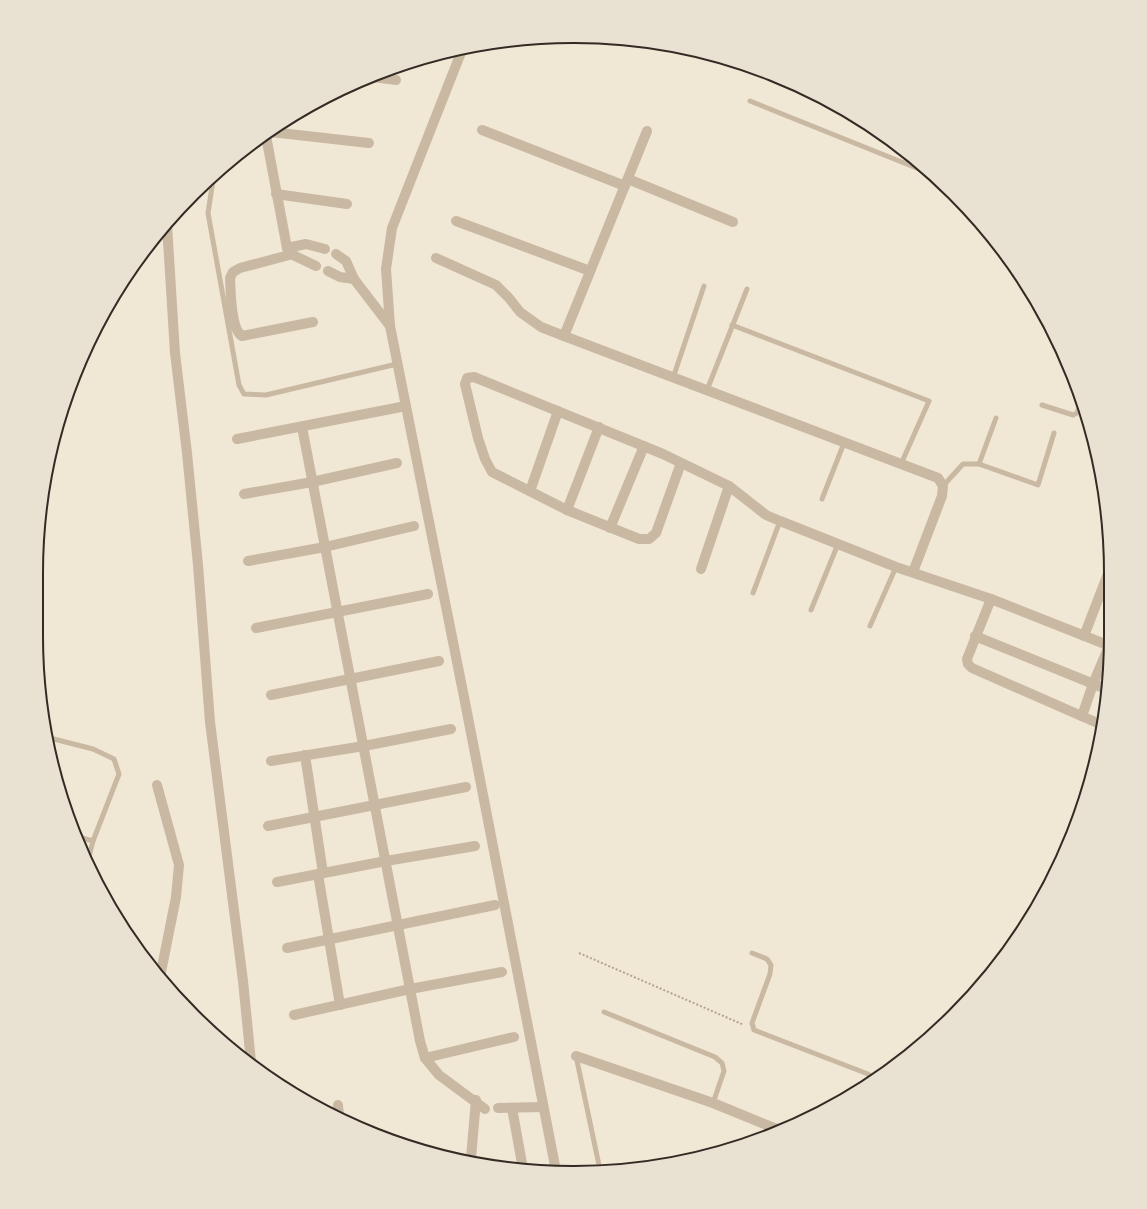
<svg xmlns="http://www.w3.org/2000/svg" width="1147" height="1209" font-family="Signika,sans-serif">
<rect width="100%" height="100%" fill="#f1e7d5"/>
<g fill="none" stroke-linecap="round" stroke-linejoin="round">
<!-- path -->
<polyline stroke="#b5a28c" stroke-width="2" stroke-dasharray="2 2" stroke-linecap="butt" points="579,953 744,1025"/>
<!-- service -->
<g stroke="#c9b8a2" stroke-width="5">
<polyline points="750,101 929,173"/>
<polyline points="214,174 208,213 239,385 244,394 266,395 397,364"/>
<polyline points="732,325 929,401 901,464"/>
<polyline points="673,378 704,286"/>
<polyline points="707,390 747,289"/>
<polyline points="1042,405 1073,415 1077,413 1082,400"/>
<polyline points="979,464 996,418"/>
<polyline points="943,486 963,464 979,464 1038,485 1054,433"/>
<polyline points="822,499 844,443"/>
<polyline points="753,593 780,521"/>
<polyline points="811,610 838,544"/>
<polyline points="870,626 896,567"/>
<polyline points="46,737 93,749 114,759 119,774 93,841 88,861"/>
<polyline points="75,836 93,841"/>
<polyline points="752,953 767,959 771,965 770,974 752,1023 754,1030 868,1074 874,1079"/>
<polyline points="604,1012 715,1057 722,1063 724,1071 713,1103"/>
<polyline points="576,1056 600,1170"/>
</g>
<!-- minor -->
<g stroke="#c9b8a2" stroke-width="10">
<polyline points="373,77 396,80"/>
<polyline points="482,130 625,186"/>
<polyline points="647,131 564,336 938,478 943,486 942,496 913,572"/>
<polyline points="271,132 369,143"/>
<polyline points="266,136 287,248 295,256 316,266"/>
<polyline points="628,179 733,222"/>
<polyline points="276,194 347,204"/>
<polyline points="456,221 590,271"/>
<polyline points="167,225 175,353 187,453 198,565 210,722 243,981 251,1062"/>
<polyline points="287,248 306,244 325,249"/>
<path d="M293,254L240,268L233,272L230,278C231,292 230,328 242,336L313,322"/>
<polyline points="336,254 346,261 354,279 390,326 465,702 556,1171"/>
<polyline points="436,258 496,285 509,298 520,312 541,327 564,336"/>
<polyline points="328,271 340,277 354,279"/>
<polyline points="390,326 386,269 392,228 462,50"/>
<polyline points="302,427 420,1041 425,1058 439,1075 485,1109"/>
<polyline points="237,439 406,406"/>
<polyline points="681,463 656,533 649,539 639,539 567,510 492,472 485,459 478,438 465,384 467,378 474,377 663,454 729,486 766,515 780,521 896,567 991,599 1110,646"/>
<polyline points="530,491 558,411"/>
<polyline points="244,494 312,482 397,463"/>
<polyline points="567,510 599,427"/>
<polyline points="610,528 644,446"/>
<polyline points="248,561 325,547 414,526"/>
<polyline points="701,569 729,486"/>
<polyline points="991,599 967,659 968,664 972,668 1102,725"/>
<polyline points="256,628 428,594"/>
<polyline points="975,636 1106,689"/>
<polyline points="1084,636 1109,571"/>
<polyline points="271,695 439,661"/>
<polyline points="1082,716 1093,684 1109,646"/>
<polyline points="305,755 323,873"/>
<polyline points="271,761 364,746 451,729"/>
<polyline points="157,785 179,865 176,897 160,977"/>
<polyline points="268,826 466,787"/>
<polyline points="318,874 340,1005"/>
<polyline points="277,882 386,861 475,846"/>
<polyline points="287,948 495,905"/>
<polyline points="294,1015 410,989 502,972"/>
<polyline points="576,1056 713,1103 779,1130"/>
<polyline points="425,1058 514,1037"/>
<polyline points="338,1105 339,1116"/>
<polyline points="498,1108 543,1107"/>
<polyline points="512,1108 523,1169"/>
<polyline points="471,1158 476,1100"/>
</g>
</g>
<!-- crop -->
<path d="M0 0H1147V1209H0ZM573 43H574A530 530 0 0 1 1104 573V636A530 530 0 0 1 574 1166H573A530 530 0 0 1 43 636V573A530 530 0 0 1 573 43Z" fill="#e9e1d2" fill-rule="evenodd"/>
<path fill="none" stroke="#332b24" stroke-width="2" d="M573 43H574A530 530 0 0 1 1104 573V636A530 530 0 0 1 574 1166H573A530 530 0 0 1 43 636V573A530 530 0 0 1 573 43Z"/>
</svg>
